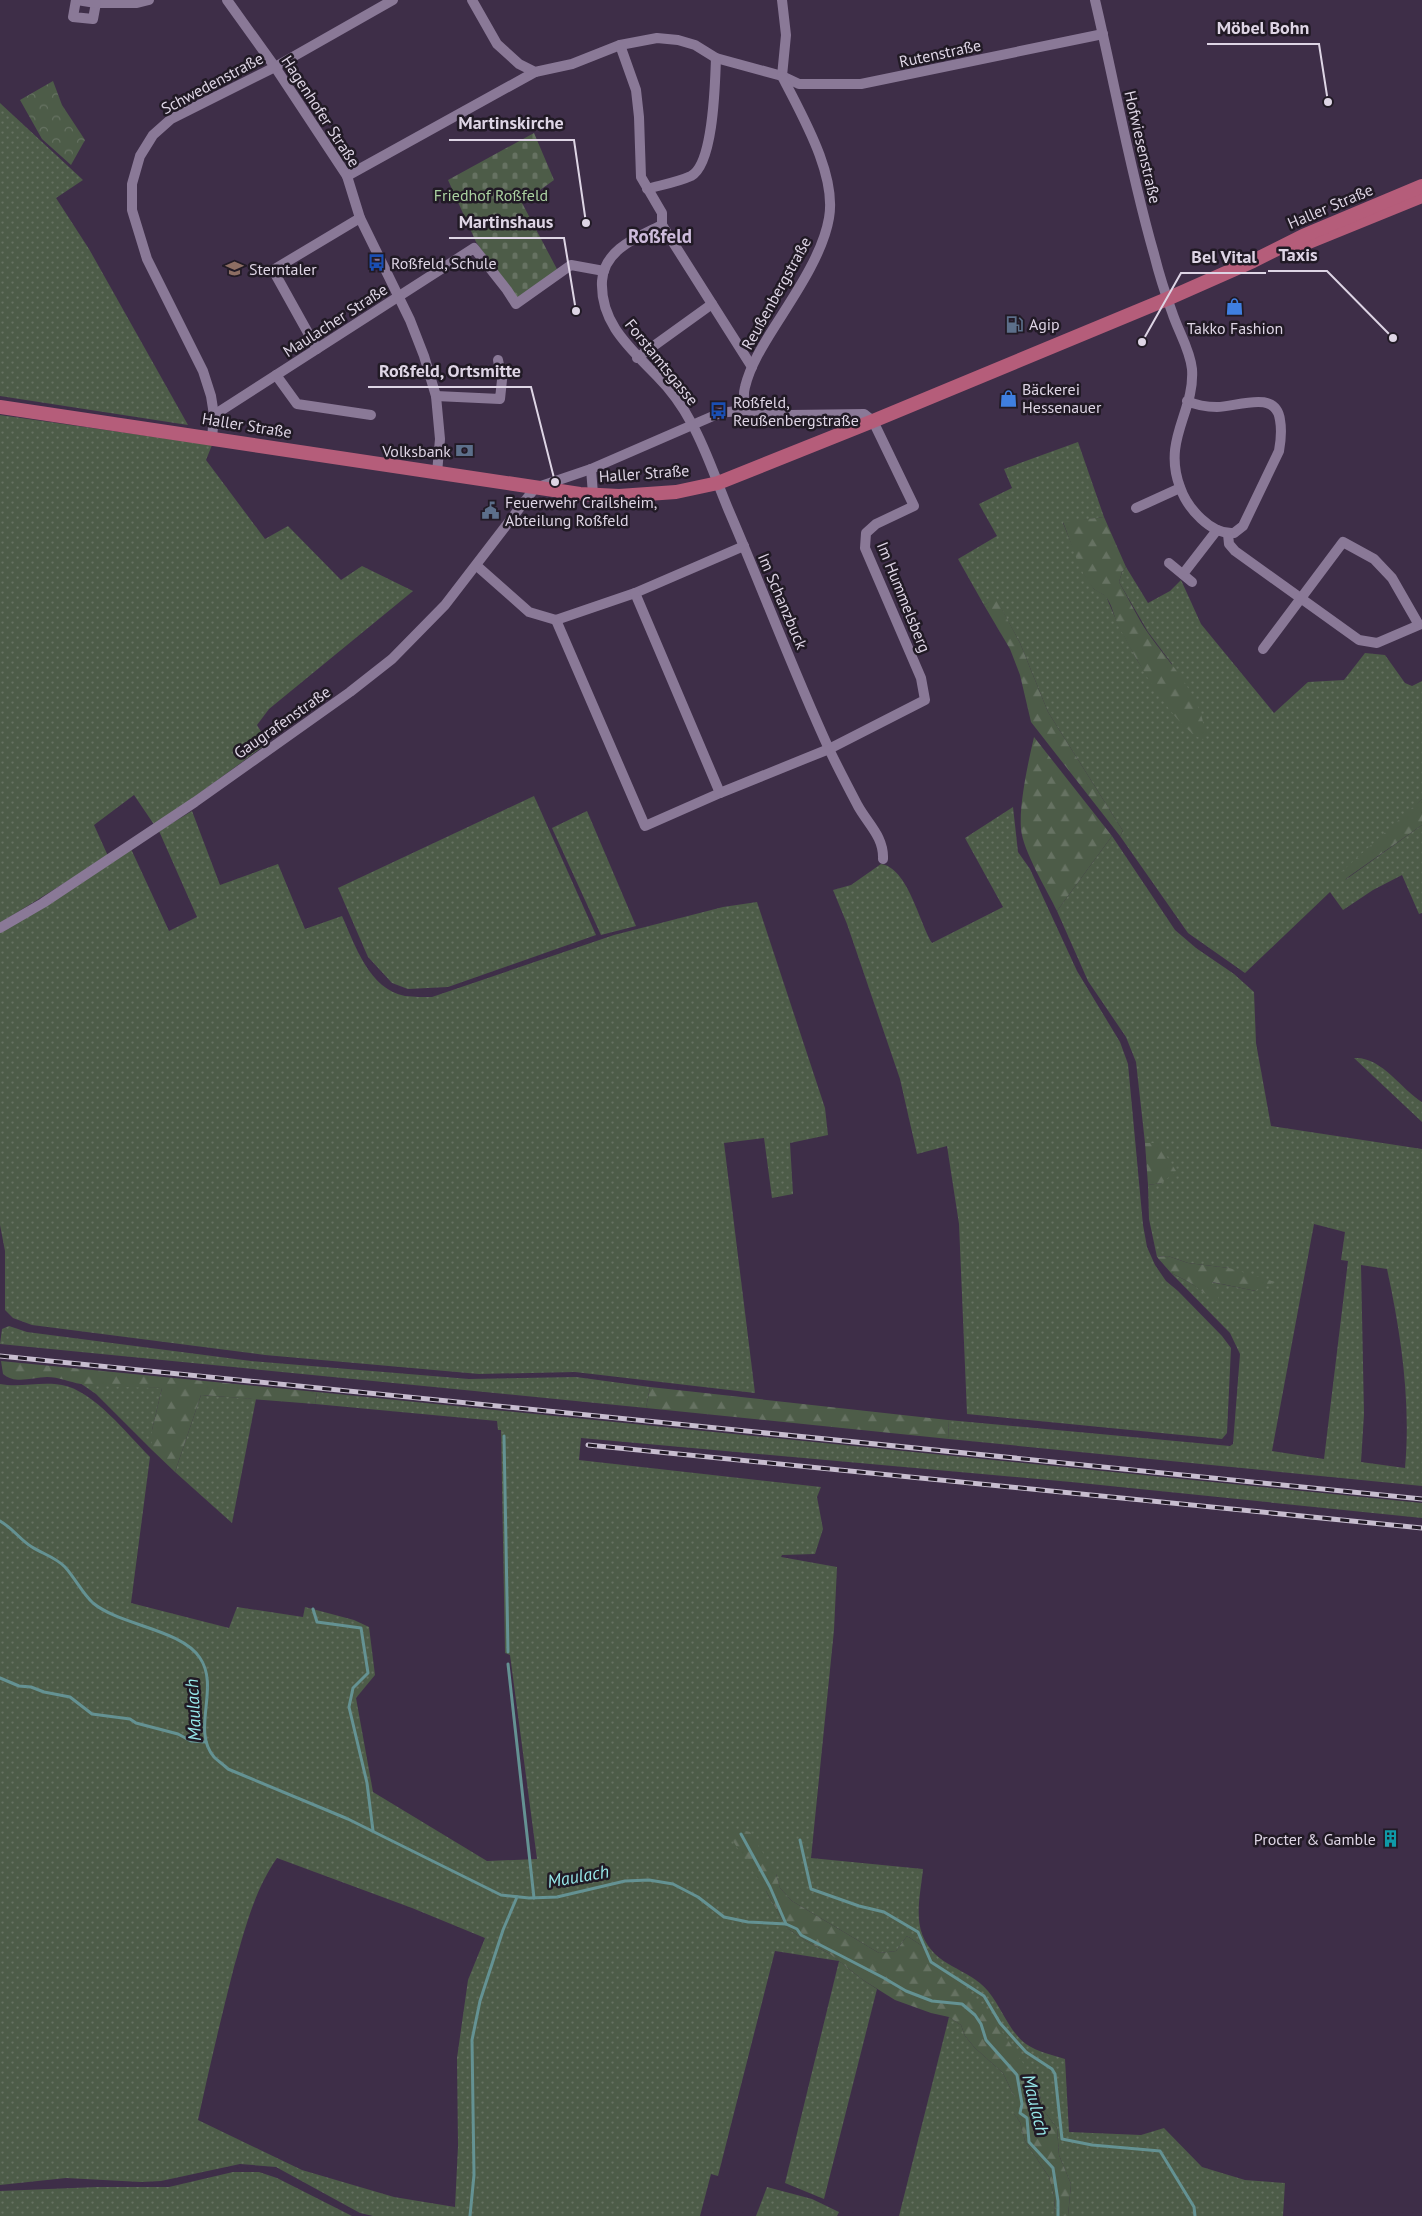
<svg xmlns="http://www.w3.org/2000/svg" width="1422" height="2216" font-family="'PT Sans',sans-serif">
<defs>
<pattern id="grass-dots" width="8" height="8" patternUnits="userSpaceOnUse" patternTransform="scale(1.25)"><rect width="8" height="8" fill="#4d5c48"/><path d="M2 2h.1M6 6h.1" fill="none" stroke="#667262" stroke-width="1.8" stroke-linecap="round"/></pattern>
<pattern id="forest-firs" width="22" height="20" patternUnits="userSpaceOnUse" patternTransform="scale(1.25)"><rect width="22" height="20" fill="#4d5c48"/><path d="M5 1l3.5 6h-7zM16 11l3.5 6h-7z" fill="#667262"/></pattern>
<pattern id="cemetery-stones" width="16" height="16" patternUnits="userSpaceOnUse" patternTransform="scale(1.25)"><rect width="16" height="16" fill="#4d5c48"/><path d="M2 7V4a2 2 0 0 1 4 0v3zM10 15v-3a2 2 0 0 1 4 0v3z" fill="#667262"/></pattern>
<pattern id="park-crowns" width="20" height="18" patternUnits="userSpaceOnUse" patternTransform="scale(1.25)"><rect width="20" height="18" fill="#4d5c48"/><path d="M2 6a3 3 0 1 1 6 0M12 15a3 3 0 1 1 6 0" fill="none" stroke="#667262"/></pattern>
</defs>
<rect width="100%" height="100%" fill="#3e2e48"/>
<!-- grass -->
<g fill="url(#grass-dots)" fill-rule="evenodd">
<polygon points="0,103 83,180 56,198 89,249 188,425 0,396"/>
<polygon points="0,415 212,445 206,460 265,539 288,526 341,580 362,566 413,591 269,709 257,725 268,743 155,826 134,795 94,825 108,856 0,923"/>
<polygon points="1078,442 1104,517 1063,523 1084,574 1094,589 1106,596 1117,622 1137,660 1163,700 1172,664 1148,632 1119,582 1122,572 1126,567 1148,603 1170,591 1181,580 1201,624 1274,713 1308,682 1344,680 1365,653 1385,655 1405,683 1412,686 1422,681 1422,799 1345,880 1422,825 1422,913 1419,914 1402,875 1373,890 1343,910 1330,892 1245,973 1188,933 1120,836 1123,831 1048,712 1020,643 996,599 984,605 958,559 997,536 979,504 1012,488 1004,469"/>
<polygon points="534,796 596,935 448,987 408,989 392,983 368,957 338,888"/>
<path d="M1013,807L1018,852L1030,869L1077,971L1120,1042L1128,1064L1143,1225L1147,1247L1155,1265L1166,1281L1178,1291L1222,1336L1231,1348L1227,1433L1222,1439L967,1414L959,1224L947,1146L917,1154L900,1079L847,924L833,890L851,885L881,864C908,868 919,922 932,943L1003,907L965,838Z"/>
<path d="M192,811L220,885L278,864L305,929L342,916C355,945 369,989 405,996C414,997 424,997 432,997L614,935L723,907L757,902L825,1108L828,1135L790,1143L793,1194L772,1198L764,1138L724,1143L755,1393L575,1372L479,1374L265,1355L32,1325L13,1318L5,1310V1251L0,1225V931L131,849L169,931L197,917L159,831Z"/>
<polygon points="587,811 636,926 601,935 552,828"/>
<path d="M1112,836L1175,930L1196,948L1234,974L1254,992L1256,1043L1271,1126L1422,1149V1486L949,1439L948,1420L1230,1446L1233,1444L1240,1354L1230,1333L1171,1273L1189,1282L1217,1301L1211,1282L1256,1291L1229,1268L1188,1263L1168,1256L1157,1257L1149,1219L1148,1185L1162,1183L1158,1143H1145L1136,1062L1126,1037L1088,981L1057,911ZM1314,1224L1345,1232L1341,1260L1348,1261L1324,1459L1272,1451ZM1361,1265L1387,1269C1401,1334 1411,1401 1405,1468L1361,1462L1364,1414Z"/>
<path d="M1354,1058C1381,1056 1401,1089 1422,1102V1122Z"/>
<polygon points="9,1326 27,1332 251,1361 469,1379 576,1377 650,1387 646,1408 0,1344 2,1329"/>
<polygon points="80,1383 162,1388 152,1430 152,1450 96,1394"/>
<path d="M0,1384C20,1388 41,1381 62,1385C94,1391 127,1434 150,1457L131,1603L229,1628L237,1607L303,1617L305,1607L354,1620L369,1627L375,1675L356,1698L373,1792L487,1861L537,1859L510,1655L505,1653L501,1430H498L497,1421L315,1404L317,1392L1422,1503V1518L1071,1482L581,1438L579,1460L821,1487L817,1497L823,1529L815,1554L782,1555L781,1557L837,1567L834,1630L811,1858L923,1869C921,1890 915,1914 922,1934C935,1968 968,1967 988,1991C1002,2008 1008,2030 1026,2044C1038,2052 1052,2055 1065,2059L1069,2132L1141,2135L1164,2128L1202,2167L1245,2180L1285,2183L1283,2216H1068L1071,2184L1059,2155L1057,2128L1044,2111L1037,2084L930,1951L907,1936L896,1951L879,1953L792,1901L780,1888L776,1874L766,1891L787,1928L806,1941L830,1954L863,1980L877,1989L824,2199L785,2183L839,1961L775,1951L718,2176L711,2174L700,2216H373L360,2213L276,2167L240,2164L161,2181L141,2182L66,2178L0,2185ZM277,1858L412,1908L485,1938L468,1980L457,2058L458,2146L455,2207L394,2197L302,2170L198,2120C209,2069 221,2018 234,1967C245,1929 254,1891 277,1858Z"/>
<polygon points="201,1395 256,1399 232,1523 175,1472"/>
<polygon points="949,2017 961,2025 965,2036 975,2048 1003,2073 1014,2096 1014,2114 1020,2122 1025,2141 1049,2177 1054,2195 1055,2216 899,2216"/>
<polygon points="233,2172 259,2172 277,2178 352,2216 0,2216 0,2191 97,2187 169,2187"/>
<polygon points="767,2187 812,2199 839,2212 837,2216 756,2216"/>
</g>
<!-- forest -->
<g fill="url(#forest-firs)">
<path d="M1104,517L1126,567L1122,572L1119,582C1129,599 1137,617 1148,633C1168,662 1209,703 1204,740C1172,727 1135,657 1118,625C1114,617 1112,604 1106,597C1103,593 1096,592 1093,588C1078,570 1072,544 1063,522Z"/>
<polygon points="996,598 1020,643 1048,712 1123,831 1120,836 1031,722 1020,675 1010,649 984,605"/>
<path d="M1034,737L1112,836L1057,911C1047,890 1023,851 1021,829C1019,804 1028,763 1034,737Z"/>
<polygon points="1422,799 1422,825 1344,880 1339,874"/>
<polygon points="1145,1143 1158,1143 1176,1171 1162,1183 1148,1185"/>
<polygon points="1168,1256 1188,1263 1229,1268 1275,1282 1256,1291 1212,1282 1219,1295 1217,1302 1189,1282 1171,1273 1157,1257"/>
<path d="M1,1361L317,1392L315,1404L201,1395L175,1472L152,1450V1430L162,1388C135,1387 108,1387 81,1384C69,1382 59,1377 47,1377C32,1377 16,1385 3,1374Z"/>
<polygon points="650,1387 948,1420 949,1439 646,1408"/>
<polygon points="729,1827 750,1832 776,1874 780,1888 792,1901 879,1953 896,1951 907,1936 930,1951 995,2021 1037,2084 1044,2111 1057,2128 1059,2155 1071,2184 1068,2216 1055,2216 1054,2195 1049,2177 1025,2141 1020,2122 1014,2114 1014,2096 1003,2073 975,2048 965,2036 961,2025 949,2017 931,2013 895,2000 863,1980 830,1954 806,1941 787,1928 766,1891 727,1832"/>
</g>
<!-- cemetery -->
<polygon fill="url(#cemetery-stones)" points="534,133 554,180 522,203 558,271 517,300 476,242 448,180"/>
<!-- park -->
<polygon fill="url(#park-crowns)" points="53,81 62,105 85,140 71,165 42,139 20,100"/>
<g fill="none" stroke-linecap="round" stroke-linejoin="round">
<!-- stream -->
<g stroke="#649293" stroke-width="3">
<polyline points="504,1436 508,1652"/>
<path d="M0,1521C14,1529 20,1540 32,1547C43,1554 55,1557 65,1567C75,1578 82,1593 93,1603C121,1626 181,1629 200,1658C220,1687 191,1731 214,1757C218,1761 224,1765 228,1769L348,1819L501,1895L529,1898L557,1897L625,1881L649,1880L673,1884L698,1897L724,1917L748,1922L786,1924L797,1929L801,1935L884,1978L906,1991L932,2001L962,2004L975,2015L981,2024L986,2040L1017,2075L1022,2104L1020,2113L1027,2118L1029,2142L1053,2168L1058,2201V2216"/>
<polyline points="313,1609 317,1622 361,1628 368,1673 353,1688 349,1707 367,1783 373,1831"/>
<polyline points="508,1664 534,1898"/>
<polyline points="0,1678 19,1686 31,1687 44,1692 70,1697 92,1714 130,1719 136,1723 178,1734 191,1741 206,1742"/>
<polyline points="741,1834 770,1887 786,1924"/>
<polyline points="800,1840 811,1889 859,1906 884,1912 918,1932 931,1962 984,1996 1000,2023 1016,2041 1026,2052 1052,2069 1055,2074 1062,2139 1092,2145 1160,2151 1194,2207 1195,2216"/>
<polyline points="470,2216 474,2175 472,2040 480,2001 503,1930 517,1897"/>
</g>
<!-- minor -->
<g stroke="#8a7997" stroke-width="10">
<polyline points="76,0 73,17 93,19 96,3 137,3 149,0"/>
<polyline points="77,0 96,3"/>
<polyline points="227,0 275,67 347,176 360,218 410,320 424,356 436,396 440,439 437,473"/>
<polyline points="472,0 497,44 519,64 535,72 572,64 620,45 657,38 678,40 695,45 716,58 782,76 799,84 861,84 1103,34"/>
<polyline points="782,0 786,35 782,76"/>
<path d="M1095,0C1115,85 1130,171 1154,254C1159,274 1165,293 1172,312C1178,331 1190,349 1192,369C1195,412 1162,439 1180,487C1187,508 1211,535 1234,533L1243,526L1279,451C1281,440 1282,431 1280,420C1276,389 1237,407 1217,407C1206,407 1196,405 1187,401"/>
<polyline points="620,45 636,90 639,117 641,177 662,213 662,225 752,367"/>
<polyline points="347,176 535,72"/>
<path d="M647,189C661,185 678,182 691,176C714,164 715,82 716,58"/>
<path d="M662,225C638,237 604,249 602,281C600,323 630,348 657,376C670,389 683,407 692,424C707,451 717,483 729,511C763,590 793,671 829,749C838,768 848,787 858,806C868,824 884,837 883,859"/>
<polyline points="317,349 273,270 360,218"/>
<polyline points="637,358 712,304"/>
<polyline points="276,375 297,404 371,415"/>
<polyline points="436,396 500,399 502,380 498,360"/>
<path d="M745,410C744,403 743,394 745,387C750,366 763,345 775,326C794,296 823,254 829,218C837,174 801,114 782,76"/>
<polyline points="214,415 211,396 203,371 147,259 132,210 132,184 140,156 153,135 171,119 275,67 393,0"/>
<polyline points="212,438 214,415 474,248 507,290 516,304 571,265 604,271"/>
<polyline points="591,469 593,494"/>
<polyline points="1136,508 1180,488"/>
<polyline points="1228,534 1229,544 1235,551 1359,640 1377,643 1419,625 1392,578 1374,559 1343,542 1263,649"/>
<polyline points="1169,563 1192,582"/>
<polyline points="477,566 529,612 556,620 635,593 744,546"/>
<polyline points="1183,574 1217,530"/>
<polyline points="556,620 645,826 720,793"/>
<polyline points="0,928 43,903 195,802 350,692 392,659 445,605 535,488 591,469 720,413 745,410 790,415 864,414 873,421 914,506 876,524 866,533 865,548 921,678 925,700 829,749 720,793 635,593"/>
</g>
<!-- major -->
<g stroke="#b55d7a" stroke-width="14">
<polyline points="1289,250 1422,196"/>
<polyline points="0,407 580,494 619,496 676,492 718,483 873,421 1167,299 1253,261 1303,236 1422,186"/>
</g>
<defs>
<g id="rail">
<polyline points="0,1356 1422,1499"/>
<polyline points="588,1445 1422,1528"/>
</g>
</defs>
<!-- rail casing -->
<use href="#rail" stroke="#c7bdcf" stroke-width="5"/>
<!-- rail -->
<use href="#rail" stroke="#211a25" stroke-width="3" stroke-dasharray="9" stroke-linecap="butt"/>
</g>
<!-- icons -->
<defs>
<symbol id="bus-bare" viewBox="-9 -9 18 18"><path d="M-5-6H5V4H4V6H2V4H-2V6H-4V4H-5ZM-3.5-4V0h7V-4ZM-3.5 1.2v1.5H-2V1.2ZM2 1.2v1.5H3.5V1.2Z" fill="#1a4fb4" stroke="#211a25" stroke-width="2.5" paint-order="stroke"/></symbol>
<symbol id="school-bare" viewBox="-9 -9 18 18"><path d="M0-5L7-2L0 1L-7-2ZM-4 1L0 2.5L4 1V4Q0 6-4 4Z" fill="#8d6e63" stroke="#211a25" stroke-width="2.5" paint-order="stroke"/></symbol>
<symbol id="shop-bare" viewBox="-9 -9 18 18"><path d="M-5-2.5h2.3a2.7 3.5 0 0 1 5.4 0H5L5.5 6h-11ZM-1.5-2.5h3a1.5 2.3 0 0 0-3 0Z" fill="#3f7fe0" stroke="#211a25" stroke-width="2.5" paint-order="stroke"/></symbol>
<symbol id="fuel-bare" viewBox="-9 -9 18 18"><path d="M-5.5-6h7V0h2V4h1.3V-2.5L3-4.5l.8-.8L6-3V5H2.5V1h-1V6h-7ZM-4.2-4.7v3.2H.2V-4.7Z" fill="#5c6f8a" stroke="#211a25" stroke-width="2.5" paint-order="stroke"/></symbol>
<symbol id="bank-bare" viewBox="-9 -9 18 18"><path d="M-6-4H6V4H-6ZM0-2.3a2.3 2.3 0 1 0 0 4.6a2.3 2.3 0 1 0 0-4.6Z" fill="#5c6f8a" stroke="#211a25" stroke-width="2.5" paint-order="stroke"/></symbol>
<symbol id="civic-bare" viewBox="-9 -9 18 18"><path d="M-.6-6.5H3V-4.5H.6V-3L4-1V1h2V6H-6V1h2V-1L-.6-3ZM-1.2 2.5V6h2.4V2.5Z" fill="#5c6f8a" stroke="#211a25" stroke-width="2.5" paint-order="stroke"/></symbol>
<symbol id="building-bare" viewBox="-9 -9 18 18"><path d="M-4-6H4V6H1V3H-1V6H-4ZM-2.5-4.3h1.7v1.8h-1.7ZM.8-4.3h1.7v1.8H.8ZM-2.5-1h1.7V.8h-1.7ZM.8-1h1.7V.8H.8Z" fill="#0f9aa8" stroke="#211a25" stroke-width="2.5" paint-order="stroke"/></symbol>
</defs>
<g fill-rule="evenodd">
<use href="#bus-bare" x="364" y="250" width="25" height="25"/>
<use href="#school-bare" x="222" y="256" width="25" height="25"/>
<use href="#shop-bare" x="1222" y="294" width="25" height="25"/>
<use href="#fuel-bare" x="1002" y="312" width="25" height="25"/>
<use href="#shop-bare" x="996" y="386" width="25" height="25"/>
<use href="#bus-bare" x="706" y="398" width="25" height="25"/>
<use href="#bank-bare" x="452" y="438" width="25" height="25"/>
<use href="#civic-bare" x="478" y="498" width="25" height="25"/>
<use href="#building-bare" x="1378" y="1826" width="25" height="25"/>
</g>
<g text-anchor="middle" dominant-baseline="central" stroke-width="5" stroke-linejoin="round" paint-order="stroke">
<!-- street labels -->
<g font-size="16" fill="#ded5e5" stroke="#211a25">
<text transform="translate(940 53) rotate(-12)">Rutenstraße</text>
<text transform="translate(212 83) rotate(-28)">Schwedenstraße</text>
<text transform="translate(321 111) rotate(57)">Hagenhofer Straße</text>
<text transform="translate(1143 147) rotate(77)">Hofwiesenstraße</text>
<text transform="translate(1330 206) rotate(-23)">Haller Straße</text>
<text transform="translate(776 293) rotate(-61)">Reußenbergstraße</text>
<text transform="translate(335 320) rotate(-33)">Maulacher Straße</text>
<text transform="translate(662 362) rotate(51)">Forstamtsgasse</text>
<text transform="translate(247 425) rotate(9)">Haller Straße</text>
<text transform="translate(644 473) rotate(-4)">Haller Straße</text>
<text transform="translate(904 597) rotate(68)">Im Hummelsberg</text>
<text transform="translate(783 601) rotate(67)">Im Schanzbuck</text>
<text transform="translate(282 722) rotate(-35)">Gaugrafenstraße</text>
</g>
<!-- park labels -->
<g font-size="16" fill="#aad1a0" stroke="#211a25">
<text x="491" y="195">Friedhof Roßfeld</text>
</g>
<!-- poi labels -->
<g font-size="16" fill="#ded5e5" stroke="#211a25" text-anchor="start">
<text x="391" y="263">Roßfeld, Schule</text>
<text x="249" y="269">Sterntaler</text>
<text x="1029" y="324">Agip</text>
<text x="1235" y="328" text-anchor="middle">Takko Fashion</text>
<text x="1022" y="389">Bäckerei<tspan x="1022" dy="18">Hessenauer</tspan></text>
<text x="733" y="402">Roßfeld,<tspan x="733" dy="18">Reußenbergstraße</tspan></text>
<text x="451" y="451" text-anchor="end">Volksbank</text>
<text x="505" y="502">Feuerwehr Crailsheim,<tspan x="505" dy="18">Abteilung Roßfeld</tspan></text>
<text x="1376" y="1839" text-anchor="end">Procter &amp; Gamble</text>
</g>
<!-- water labels -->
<g font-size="18" font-style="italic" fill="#97e9ea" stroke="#211a25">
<text transform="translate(193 1710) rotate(-93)">Maulach</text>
<text transform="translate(578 1876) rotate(-10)">Maulach</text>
<text transform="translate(1036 2105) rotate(76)">Maulach</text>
</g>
<!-- quarter labels -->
<g font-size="19" font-weight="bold" fill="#cdbbdb" stroke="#211a25">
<text x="660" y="236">Roßfeld</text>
</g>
</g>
<!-- callouts -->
<path fill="none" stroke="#ded5e5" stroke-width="2" d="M1328 102L1319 44H1207M586 223L574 140H449M576 311L564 238H449M1393 338L1327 271H1268M1142 342L1181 273H1266M555 482L531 387H368"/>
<g fill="#ded5e5" stroke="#211a25" stroke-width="2">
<circle cx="1328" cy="102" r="5"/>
<circle cx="586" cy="223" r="5"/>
<circle cx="576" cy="311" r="5"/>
<circle cx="1393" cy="338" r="5"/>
<circle cx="1142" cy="342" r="5"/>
<circle cx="555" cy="482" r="5"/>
</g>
<g font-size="18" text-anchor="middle" font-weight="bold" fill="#ded5e5" stroke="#211a25" stroke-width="5" stroke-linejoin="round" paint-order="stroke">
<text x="1263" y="34">Möbel Bohn</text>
<text x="511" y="129">Martinskirche</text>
<text x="506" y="228">Martinshaus</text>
<text x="1298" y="261">Taxis</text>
<text x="1224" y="263">Bel Vital</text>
<text x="450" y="377">Roßfeld, Ortsmitte</text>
</g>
</svg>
